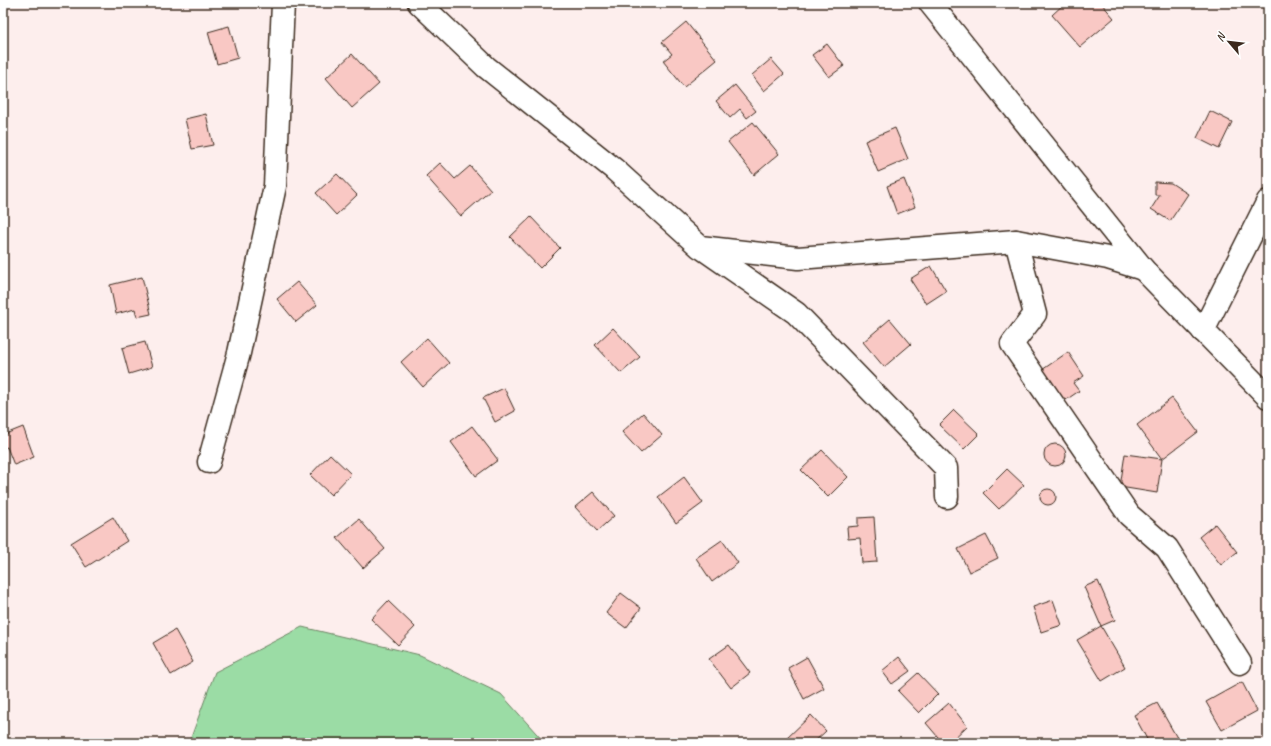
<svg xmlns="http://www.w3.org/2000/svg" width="1271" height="746" font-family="Caveat,sans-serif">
<rect width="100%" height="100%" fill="#fdeeed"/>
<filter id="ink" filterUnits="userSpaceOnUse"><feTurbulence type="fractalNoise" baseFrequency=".025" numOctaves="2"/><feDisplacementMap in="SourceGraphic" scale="8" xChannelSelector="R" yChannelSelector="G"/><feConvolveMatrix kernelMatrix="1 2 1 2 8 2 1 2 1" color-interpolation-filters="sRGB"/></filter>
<g filter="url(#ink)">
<!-- green -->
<polygon fill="#9bdca5" stroke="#6b8362" points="302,627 420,655 501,694 545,743 189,743 215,672"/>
<!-- building -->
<g fill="#f9c8c4" stroke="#3b2a1e">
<polygon points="1065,3 1101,3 1114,18 1080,47 1052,15"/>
<polygon points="686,22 717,60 684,87 663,61 672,54 662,42"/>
<polygon points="229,26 238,58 217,64 208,32"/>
<polygon points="827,44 844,66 829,77 812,55"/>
<polygon points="352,54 379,84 352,108 326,78"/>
<polygon points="771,59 784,74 764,91 752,75"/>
<polygon points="735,85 756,111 747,118 740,109 730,118 716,101"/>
<polygon points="1210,111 1232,122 1219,149 1197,138"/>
<polygon points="206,114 213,145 192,149 185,119"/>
<polygon points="753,122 779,154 754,175 728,142"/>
<polygon points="895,128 908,159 878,172 865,141"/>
<polygon points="440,163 455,179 470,166 491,190 461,216 426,176"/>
<polygon points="337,174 357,195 336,215 316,193"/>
<polygon points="904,179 915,207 897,214 887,186"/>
<polygon points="1155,182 1171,183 1188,194 1170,221 1151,209 1160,195 1155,195"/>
<polygon points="531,217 560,248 540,268 510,237"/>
<polygon points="931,266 946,291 926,304 910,279"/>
<polygon points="1266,266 1268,266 1268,293 1265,293"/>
<polygon points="142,277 151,314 137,317 135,309 116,314 110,285"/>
<polygon points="297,282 317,305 296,322 277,299"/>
<polygon points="890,319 911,344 884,367 863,342"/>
<polygon points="613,328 640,357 621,373 595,345"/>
<polygon points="427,338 449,363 423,387 401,362"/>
<polygon points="145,342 152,367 129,374 122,348"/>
<polygon points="1068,352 1084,376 1073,383 1079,391 1060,404 1039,372"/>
<polygon points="504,388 515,411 495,422 483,398"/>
<polygon points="1172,398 1198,432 1162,459 1137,425"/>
<polygon points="954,410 979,434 964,449 939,425"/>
<polygon points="643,413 662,435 641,453 622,432"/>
<polygon points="472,426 498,460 476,476 451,442"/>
<polygon points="23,427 34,457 14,465 7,447 3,449 3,435"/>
<circle cx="1055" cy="455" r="11"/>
<polygon points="822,450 848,477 828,497 801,470"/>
<polygon points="330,454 351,474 331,495 310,475"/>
<polygon points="1125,454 1162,459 1157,493 1120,487"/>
<polygon points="1007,469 1024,485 999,509 983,493"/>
<polygon points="684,477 703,503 676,523 658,497"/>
<circle cx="1048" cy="497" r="8"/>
<polygon points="593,492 614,516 597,531 575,507"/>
<polygon points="113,517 127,541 86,567 71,543"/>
<polygon points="874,517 877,562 862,563 860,538 848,539 847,527 858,526 858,518"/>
<polygon points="359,519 385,549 363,568 337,538"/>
<polygon points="1215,524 1237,552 1221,565 1199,537"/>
<polygon points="986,535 998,558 969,572 958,549"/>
<polygon points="722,540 738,563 712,582 696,558"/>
<polygon points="1098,581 1115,620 1101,626 1084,587"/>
<polygon points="621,593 641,608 626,628 606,613"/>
<polygon points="1053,600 1062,625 1041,632 1033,607"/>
<polygon points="388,601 415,627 398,645 371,619"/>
<polygon points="1101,626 1125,667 1102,681 1077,640"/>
<polygon points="175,630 193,662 171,675 153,643"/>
<polygon points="729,645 750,673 731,688 709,659"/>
<polygon points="807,657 824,688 804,699 788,668"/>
<polygon points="899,657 910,671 892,684 882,671"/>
<polygon points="918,673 938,694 919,713 898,691"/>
<polygon points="1242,682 1257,711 1222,730 1206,702"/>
<polygon points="949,703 967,726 949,743 943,743 926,723"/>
<polygon points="1157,703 1180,743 1149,743 1134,715"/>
<polygon points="811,715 826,731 813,743 788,743 785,740"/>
</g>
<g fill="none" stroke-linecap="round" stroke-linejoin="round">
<defs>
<g id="minor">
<polyline points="419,3 486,67 614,169 700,247 798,258 1016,241 1108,258 1143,269"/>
<polyline points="930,3 1143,269 1268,397"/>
<polyline points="1016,241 1035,314 1012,344 1129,515 1167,548 1240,663"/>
<polyline points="702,248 796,313 946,468 947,497"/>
<polyline points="1203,331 1268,201"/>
<polyline points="209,462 239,353 275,186 283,3"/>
</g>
</defs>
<!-- minor casing -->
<use href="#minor" stroke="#3b2a1e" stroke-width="25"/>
<!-- minor -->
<use href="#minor" stroke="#fff" stroke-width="22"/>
</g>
</g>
<!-- margin -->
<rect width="1271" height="746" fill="none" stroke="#fff" stroke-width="16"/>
<rect x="8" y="8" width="1255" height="730" fill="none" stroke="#3b2a1e" stroke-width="1.5" filter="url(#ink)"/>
<!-- north arrow -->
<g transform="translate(1229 42) rotate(298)" stroke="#ffffff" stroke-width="3" paint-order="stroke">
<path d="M0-3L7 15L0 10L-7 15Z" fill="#3b2a1e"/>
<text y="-6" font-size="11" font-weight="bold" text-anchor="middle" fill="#3b2a1e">N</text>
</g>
</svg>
